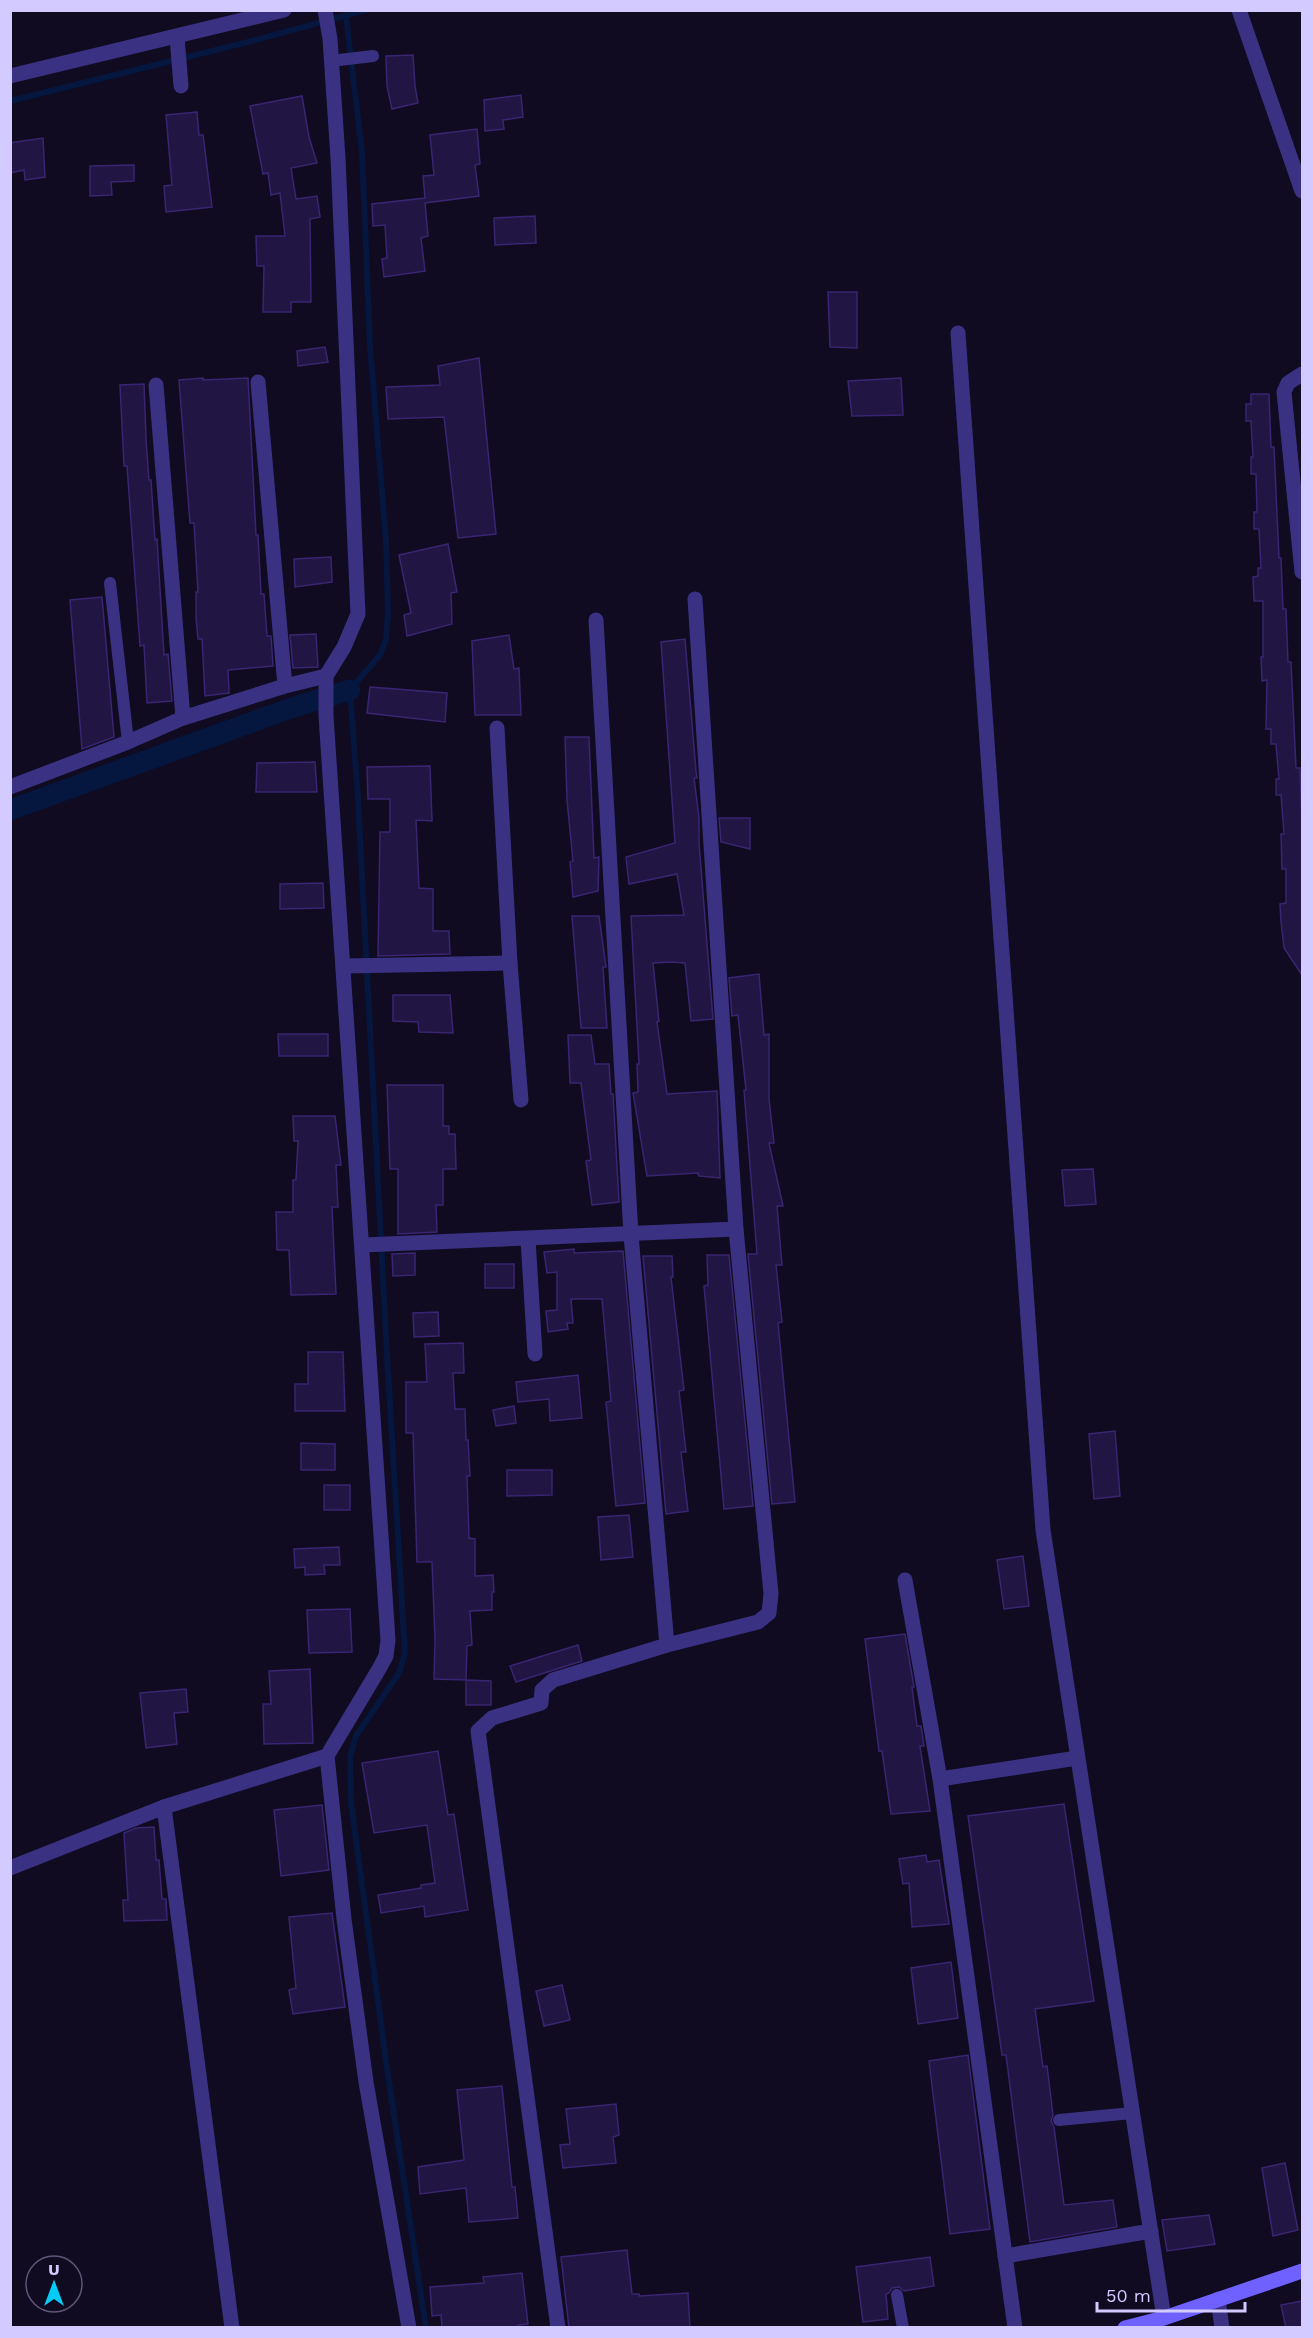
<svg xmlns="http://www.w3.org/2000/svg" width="1313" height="2338" font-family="'Work Sans',sans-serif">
<rect width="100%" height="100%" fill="#100b20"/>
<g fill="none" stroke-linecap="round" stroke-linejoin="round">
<!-- stream -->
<g stroke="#05163f" stroke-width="6">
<polyline points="346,16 362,152 370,346 386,541 388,612 386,640 380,655 350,690 358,799 387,1355 405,1653 399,1673 356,1736 350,1756 351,1803 388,2075 426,2328"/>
<polyline points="10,101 248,42 366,10"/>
</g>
<!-- canal -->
<polyline stroke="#05163f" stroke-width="21" points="10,810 291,708 350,690"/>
</g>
<!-- building -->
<g fill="#211543" stroke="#392571" stroke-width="1.5">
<polygon points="413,55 415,86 418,103 392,109 387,86 386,56"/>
<polygon points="521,95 523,117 503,120 504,129 485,131 484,100"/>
<polygon points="302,96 309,137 317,163 291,168 296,199 317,196 320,217 310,219 311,302 291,302 291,312 263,312 264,266 257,266 256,236 285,236 280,193 271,195 268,173 263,174 250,106"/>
<polygon points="197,112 199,135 203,135 212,207 166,212 164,186 172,185 166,115"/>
<polygon points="477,129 480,164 475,165 479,196 425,203 428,236 421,238 425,271 384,277 382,259 387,258 385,225 373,226 372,204 425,198 423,176 434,175 430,135"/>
<polygon points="43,138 45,177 25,180 24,170 10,173 10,143"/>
<polygon points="134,165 134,181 111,182 112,195 90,196 90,166"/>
<polygon points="535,216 536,243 495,245 494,218"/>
<polygon points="828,292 857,292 857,348 830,347"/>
<polygon points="325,347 328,362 298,366 297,351"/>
<polygon points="479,358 496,534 458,538 444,417 388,419 386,387 440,385 438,366"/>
<polygon points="203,378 203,380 248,378 256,535 258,535 261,594 264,594 267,636 271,636 273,666 228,670 229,693 205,696 202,639 198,639 196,618 196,592 198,592 194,523 190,523 179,380"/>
<polygon points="901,378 903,415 852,416 848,381"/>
<polygon points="144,384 146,439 149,480 151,480 155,540 157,539 164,655 168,654 172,701 147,703 144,645 140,646 127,466 124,466 120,385"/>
<polygon points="1251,394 1269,394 1271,447 1274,447 1279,558 1281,558 1283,609 1286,609 1288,662 1291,662 1296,768 1300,768 1302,824 1302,975 1284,948 1281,922 1280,904 1286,903 1286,869 1282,869 1281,834 1284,834 1281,795 1276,795 1276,779 1279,779 1276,744 1271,744 1271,729 1266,729 1267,680 1262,681 1261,657 1263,657 1263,601 1254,601 1253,577 1258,576 1258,568 1261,568 1259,529 1254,529 1254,512 1257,512 1256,474 1251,474 1251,457 1253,457 1251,421 1246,421 1246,404 1251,404"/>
<polygon points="448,544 457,592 451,593 452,624 407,636 404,615 411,613 399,555"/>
<polygon points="331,557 332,582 295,587 294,559"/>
<polygon points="102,597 114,737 82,749 70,600"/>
<polygon points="316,634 318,667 293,668 290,635"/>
<polygon points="509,635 514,669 519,668 521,715 475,715 472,641"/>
<polygon points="685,639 696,771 697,778 694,778 699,818 699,843 713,1019 691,1021 685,963 670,962 653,963 659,1021 657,1022 667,1094 717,1091 720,1178 699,1176 698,1173 647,1176 633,1093 638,1092 637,1064 639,1064 631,916 684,915 677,874 629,884 626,857 675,843 661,642"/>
<polygon points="370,687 447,693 445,722 367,713"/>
<polygon points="565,737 589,737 594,858 599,857 598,891 573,897 570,862 573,861 567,800"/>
<polygon points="315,762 317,792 256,792 257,763"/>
<polygon points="430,766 432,821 416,820 419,888 433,889 433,931 449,931 450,954 378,956 380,832 390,832 390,799 368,799 367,767"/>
<polygon points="719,818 750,818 750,849 721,842"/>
<polygon points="323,883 324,908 280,909 280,884"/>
<polygon points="572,916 599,916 606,967 603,967 607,1028 581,1028"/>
<polygon points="759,974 764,1035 769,1034 769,1099 774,1143 769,1143 783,1206 777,1206 782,1265 776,1265 782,1322 778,1323 795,1502 772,1504 748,1254 757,1254 744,1090 746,1090 738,1015 732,1016 729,978"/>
<polygon points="393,995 450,995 453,1033 419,1032 418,1022 393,1021"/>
<polygon points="278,1034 328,1034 328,1056 279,1056"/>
<polygon points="568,1035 591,1035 595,1064 609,1064 611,1094 613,1094 619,1202 592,1205 586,1161 591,1160 581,1083 570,1083"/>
<polygon points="387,1085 443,1085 443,1126 449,1126 449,1134 455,1134 456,1169 443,1169 443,1205 436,1205 437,1232 398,1234 398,1169 390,1169"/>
<polygon points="293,1116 335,1116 341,1165 336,1165 338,1207 332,1207 336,1294 291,1295 289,1250 277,1250 276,1212 293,1212 293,1180 296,1180 298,1141 294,1141"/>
<polygon points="1093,1169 1096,1204 1065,1206 1062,1170"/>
<polygon points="574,1249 574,1253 623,1251 645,1503 616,1506 606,1402 611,1401 602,1299 571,1299 573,1323 567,1323 568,1329 548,1332 546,1311 557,1310 557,1272 547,1273 544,1252"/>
<polygon points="415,1253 415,1275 393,1276 392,1254"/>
<polygon points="707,1255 729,1255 753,1506 724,1509 704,1286 708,1285"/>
<polygon points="643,1256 672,1256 673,1277 671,1277 684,1390 679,1391 686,1452 681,1452 688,1511 666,1514"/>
<rect x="485" y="1264" width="29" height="24"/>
<polygon points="438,1312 439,1336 414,1337 413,1313"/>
<polygon points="463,1343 464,1373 453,1373 455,1409 465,1409 466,1440 468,1440 470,1476 467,1476 469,1538 475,1539 475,1576 493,1575 494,1592 492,1592 492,1610 470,1611 472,1645 467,1646 466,1680 434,1679 435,1640 432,1562 417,1562 413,1433 406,1433 406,1382 427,1382 425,1344"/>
<polygon points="308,1352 343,1352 345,1411 295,1411 295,1384 308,1384"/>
<polygon points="578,1375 582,1418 550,1421 549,1399 518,1402 516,1382"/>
<polygon points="514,1406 516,1423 496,1426 493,1410"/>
<polygon points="1115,1431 1120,1496 1094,1499 1089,1434"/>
<polygon points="301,1443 335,1444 335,1470 301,1470"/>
<polygon points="507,1470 552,1470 552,1495 507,1496"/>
<rect x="324" y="1485" width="26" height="25"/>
<polygon points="629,1515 633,1557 601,1560 598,1517"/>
<polygon points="339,1547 340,1565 324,1565 325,1574 305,1575 305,1567 295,1568 294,1549"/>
<polygon points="1023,1556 1029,1606 1004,1609 997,1560"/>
<polygon points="350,1609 352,1652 309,1653 307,1610"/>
<polygon points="905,1634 914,1687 912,1687 917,1726 921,1726 924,1746 920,1746 930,1811 891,1814 882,1751 879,1751 865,1639"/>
<polygon points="578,1645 582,1661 516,1682 510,1666"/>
<polygon points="310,1669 313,1743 264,1744 263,1704 271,1704 269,1671"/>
<polygon points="466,1680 491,1681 491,1705 466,1705"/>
<polygon points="186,1689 188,1712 174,1713 177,1744 146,1748 140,1693"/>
<polygon points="438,1751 448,1815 454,1814 468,1910 425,1917 424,1906 381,1913 378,1895 421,1888 421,1885 435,1883 427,1825 374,1833 362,1763"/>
<polygon points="1064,1804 1094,2001 1035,2009 1043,2067 1047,2066 1053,2115 1051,2121 1054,2127 1064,2205 1113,2200 1117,2227 1030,2242 1006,2055 1002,2055 968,1816"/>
<polygon points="322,1805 329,1870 281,1876 274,1810"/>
<polygon points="154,1827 156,1860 159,1860 162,1899 166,1899 167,1920 124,1921 123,1900 128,1900 124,1833 136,1828"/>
<polygon points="926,1855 927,1862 939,1860 949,1924 912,1927 909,1883 903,1884 899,1859"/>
<polygon points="332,1913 345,2007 293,2014 289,1990 296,1988 289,1917"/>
<polygon points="951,1962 958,2018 918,2024 911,1968"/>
<polygon points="562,1985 570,2020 544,2026 536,1991"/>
<polygon points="968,2055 990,2229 950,2234 929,2061"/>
<polygon points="502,2086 512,2187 515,2187 518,2218 469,2222 466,2188 420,2194 418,2167 464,2160 457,2090"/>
<polygon points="616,2104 619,2135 613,2137 616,2163 563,2168 560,2145 570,2144 566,2109"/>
<polygon points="1285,2163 1298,2230 1273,2236 1262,2168"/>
<polygon points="1209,2215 1215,2244 1167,2251 1162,2220"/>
<polygon points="627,2250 632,2294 639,2294 639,2296 688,2293 690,2328 569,2328 561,2257"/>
<polygon points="930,2257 934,2286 904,2291 899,2287 892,2288 889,2293 886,2294 888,2319 863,2322 856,2267"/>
<polygon points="522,2273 528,2324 518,2325 518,2328 442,2328 441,2315 432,2316 430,2287 484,2283 483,2277"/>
<polygon points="1302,2301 1302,2328 1286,2328 1281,2305"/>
</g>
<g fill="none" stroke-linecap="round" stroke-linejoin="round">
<!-- lane -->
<g stroke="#3a3183" stroke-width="12">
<polyline points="331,61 373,56"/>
<polyline points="110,583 128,742"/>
<polyline points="1059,2120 1132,2113"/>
<polyline points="897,2295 903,2328"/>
</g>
<!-- street -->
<g stroke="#3a3183" stroke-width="15">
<polyline points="325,10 330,39 338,158 358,614 344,647 326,676 326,716 388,1640 386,1656 379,1669 327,1756 344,1919 366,2082 409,2328"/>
<polyline points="1239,10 1302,191"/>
<polyline points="177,37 181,86"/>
<polyline points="10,76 284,10"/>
<polyline points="958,333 1043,1530 1164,2318"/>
<polyline points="1302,374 1288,383 1284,392 1302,572"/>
<polyline points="258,382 285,686"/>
<polyline points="156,385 183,718"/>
<polyline points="596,620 631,1235 667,1645"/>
<polyline points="497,728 510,963 521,1100"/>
<polyline points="10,787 128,742 183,718 285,686 326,676"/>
<polyline points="343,966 510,963"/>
<polyline points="528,1239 535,1354"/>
<polyline points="363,1245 736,1229"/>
<polyline points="905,1580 940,1779 1015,2328"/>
<polyline points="940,1779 1077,1758"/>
<polyline points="164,1807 327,1756"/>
<polyline points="10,1868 164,1807 232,2328"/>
<polyline points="1005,2256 1151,2231"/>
<polyline points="1218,2299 1222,2328"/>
<polyline points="558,2328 478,1731 492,1718 541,1703 542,1690 553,1680 667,1645 758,1622 769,1613 771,1594 736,1229 695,599"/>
</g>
<!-- secondary -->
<polyline stroke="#6f61ff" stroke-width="15" points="1125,2328 1164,2318 1302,2271"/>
</g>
<!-- border -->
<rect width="1313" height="2338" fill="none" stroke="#d3caff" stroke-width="24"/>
<!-- north arrow -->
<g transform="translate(54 2284)"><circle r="28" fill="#100b20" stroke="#5e5779" stroke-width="1.5"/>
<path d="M0-4.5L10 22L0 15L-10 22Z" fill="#00ccf5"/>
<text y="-9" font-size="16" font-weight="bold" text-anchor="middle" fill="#d3caff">U</text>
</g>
<!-- scale -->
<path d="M1097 2302v9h148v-9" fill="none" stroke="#d3caff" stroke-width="3"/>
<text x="1106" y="2302" font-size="18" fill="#d3caff" stroke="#100b20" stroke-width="4.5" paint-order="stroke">50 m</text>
</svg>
